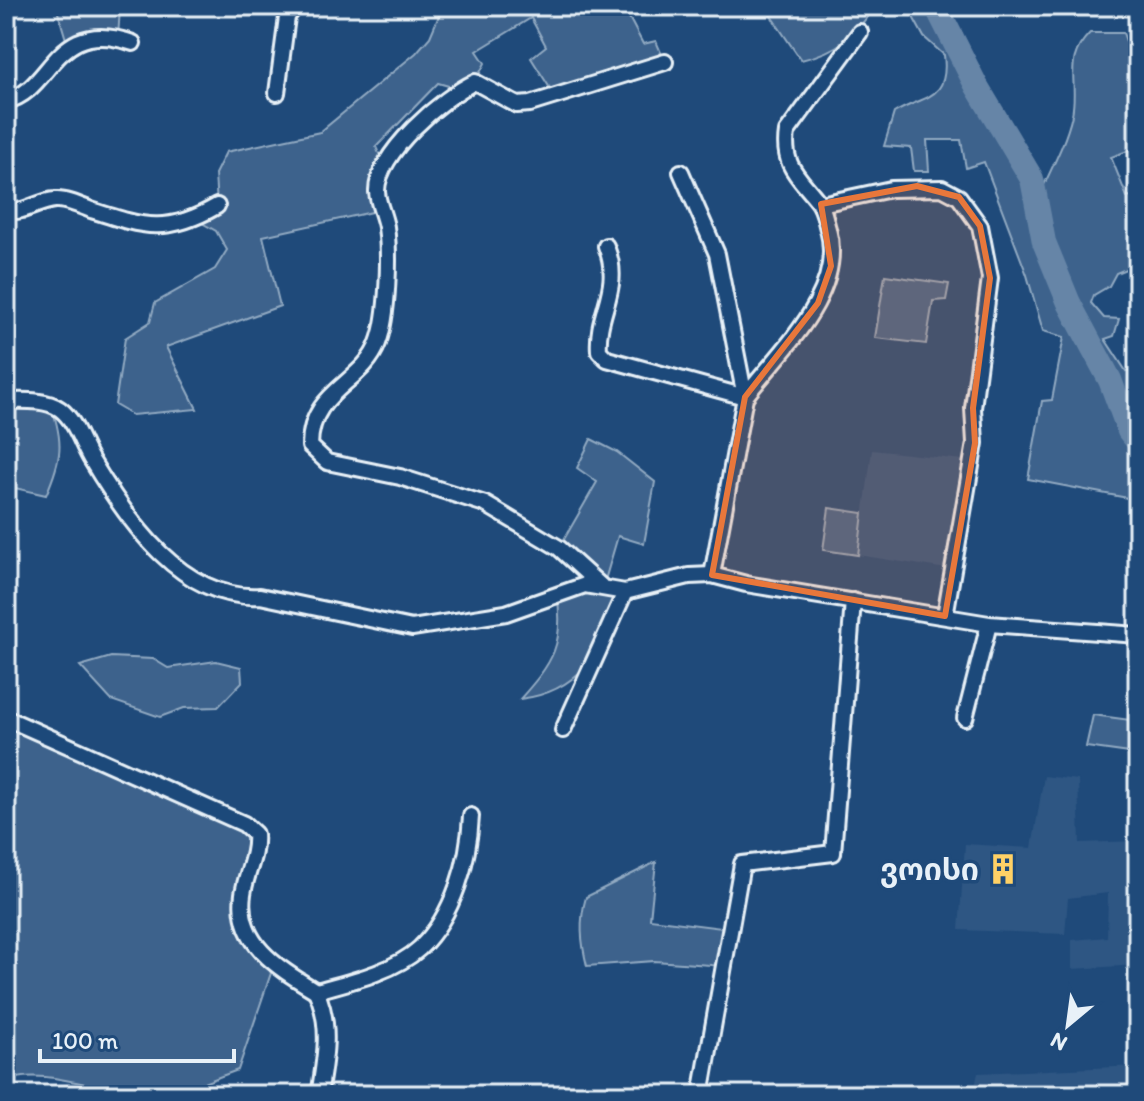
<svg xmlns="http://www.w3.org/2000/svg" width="1144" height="1101" font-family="Itim,'Noto Sans Georgian',sans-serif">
<rect width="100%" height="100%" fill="#1f4a7a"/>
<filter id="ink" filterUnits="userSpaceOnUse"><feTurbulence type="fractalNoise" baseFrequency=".0125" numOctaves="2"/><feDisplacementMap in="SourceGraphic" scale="16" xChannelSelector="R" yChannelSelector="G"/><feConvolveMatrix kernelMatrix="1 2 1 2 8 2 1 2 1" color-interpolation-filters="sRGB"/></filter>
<g filter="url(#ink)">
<!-- built -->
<g fill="#2e5683">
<polygon points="872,450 972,461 953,570 858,555"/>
<polygon points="1044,776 1078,780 1080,843 1138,841 1138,965 1072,969 1072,940 1107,937 1108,893 1068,898 1065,934 959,930 965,844 1032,848"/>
<polygon points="1138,1066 1138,1095 973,1095 978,1073"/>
</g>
<!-- green -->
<g fill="#3c628c" stroke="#92aac2" stroke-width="2">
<polygon points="56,6 166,6 164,13 120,8 118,38 68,46"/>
<polygon points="443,6 623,6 643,44 656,41 665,62 555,96 531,58 546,46 531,18 477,51 485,63 475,82 459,89 438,83 376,147 384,165 381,210 263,236 280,306 166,347 197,409 132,415 115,405 125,338 150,322 155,303 215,269 227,250 216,231 195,219 217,206 215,174 226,152 320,132 416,53 430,37"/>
<path d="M754,6H874C857,36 836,52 801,60L769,13Z"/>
<path d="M907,6H936L976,85L1032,179L1044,185C1054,164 1067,138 1072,115C1079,80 1062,61 1090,33H1123L1138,74V97L1134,100L1138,110V147L1111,157L1127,197L1138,194V264L1116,273L1109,286L1094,295L1091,303L1104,318L1119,319L1114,336L1105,339L1126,371L1138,368V500L1028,479L1042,401L1052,400L1064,337L1043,331L1027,275L984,162L966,168L961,140H927L929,171H914L911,148L884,146L894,113C923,95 950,101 944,55L924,37Z"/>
<polygon points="885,275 949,284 946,300 933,301 926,344 875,338"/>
<path d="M6,402L51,405C64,443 62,458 46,495L6,486Z"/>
<path d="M591,439L617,452L655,482L644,544L618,536L603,587L625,592C601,645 586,691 520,699C553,662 565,644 557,593L600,588L559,548L597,482L577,468Z"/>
<polygon points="829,508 863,513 858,555 823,550"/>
<polygon points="111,657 153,659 168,668 216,661 241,667 242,682 218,707 184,708 160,717 111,700 80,666"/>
<polygon points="1093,715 1138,721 1137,754 1086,747"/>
<path d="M6,718L255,833L243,895L258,949L271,973L238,1070C214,1078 186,1092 161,1095C116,1099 42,1063 6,1082Z"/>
<path d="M656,862L650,919L730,929L724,966L654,961L587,966C581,942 579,921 586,897Z"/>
</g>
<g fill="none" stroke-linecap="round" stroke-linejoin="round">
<!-- river -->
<polyline stroke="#6685a7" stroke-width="24" points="936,6 976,85 1032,179 1044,242 1069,303 1110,380 1129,431 1138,442"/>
<defs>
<g id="minor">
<polyline points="277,93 287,17 295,6"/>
<path d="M6,101C53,91 53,15 133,43"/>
<polyline points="681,172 717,254 745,397 712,575"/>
<polyline points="821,204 891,189 942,188 959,197 980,226 990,278 973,408 975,443 945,616"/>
<path d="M6,210C23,215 38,201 55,200C66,199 81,206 91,210C144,227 167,235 217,206"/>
<path d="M606,246C623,289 596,311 599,351L607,359L745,397C781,350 846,293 828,229C825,219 824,208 817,200C798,176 782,165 787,132L860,32"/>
<path d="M6,401C23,401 45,399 60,409C76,421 82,445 92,461C128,521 182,601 260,596L412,628L506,613L585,585L625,592L689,576L712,575L746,584L989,624L1138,635"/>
<path d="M602,587L559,548L485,504L400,477L327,462L310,446C310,390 363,384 378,343C388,317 390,255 386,227C384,215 378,204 377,192C376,154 443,97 475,82L517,105L530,104L665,62"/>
<path d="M6,718L244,824L255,834C257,855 246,873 243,894C236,944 280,969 316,991"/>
<polyline points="965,718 989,624"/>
<polyline points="563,730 625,592"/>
<path d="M319,1095C325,1059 332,1025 316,991C349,982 394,972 420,948C454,915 469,860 471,816"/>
<polyline points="701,1095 742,864 833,853 853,601"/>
</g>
</defs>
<!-- minor casing -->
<use href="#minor" stroke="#e8f1f8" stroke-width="20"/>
<!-- minor -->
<use href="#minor" stroke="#1f4a7a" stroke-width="14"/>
</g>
</g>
<!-- marked area -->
<path fill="#e8773b" fill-opacity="0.2" stroke="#e8773b" stroke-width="6" stroke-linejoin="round" d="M917,186L959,197L980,226L990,278L973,408L975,443L945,616L712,575L745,397L818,303L831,266L821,204Z"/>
<!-- icons -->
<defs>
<symbol id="building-bare" viewBox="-9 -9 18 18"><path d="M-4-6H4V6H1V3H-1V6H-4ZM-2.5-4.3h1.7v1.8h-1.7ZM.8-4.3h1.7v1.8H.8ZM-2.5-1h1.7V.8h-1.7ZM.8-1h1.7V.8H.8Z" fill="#ffd166" stroke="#1f4a7a" stroke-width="2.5" paint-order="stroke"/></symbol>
</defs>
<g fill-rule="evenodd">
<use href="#building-bare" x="981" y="847" width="44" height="44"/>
</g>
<g text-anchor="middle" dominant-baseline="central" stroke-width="7" stroke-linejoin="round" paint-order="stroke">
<!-- poi labels -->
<g font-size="30" font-weight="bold" fill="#e8f1f8" stroke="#1f4a7a" text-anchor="end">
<text x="979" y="869">ვოისი</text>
</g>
</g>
<!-- margin -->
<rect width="1144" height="1101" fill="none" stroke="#1f4a7a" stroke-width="32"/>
<rect x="16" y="16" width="1112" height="1069" fill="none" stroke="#e8f1f8" stroke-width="3" filter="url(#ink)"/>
<!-- north arrow -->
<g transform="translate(1068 1025) rotate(209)" stroke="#1f4a7a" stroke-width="6" paint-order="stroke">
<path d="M0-6L14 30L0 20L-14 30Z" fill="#e8f1f8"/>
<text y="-12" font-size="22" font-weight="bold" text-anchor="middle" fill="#e8f1f8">N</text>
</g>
<!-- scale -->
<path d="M40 1049v12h194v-12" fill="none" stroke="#e8f1f8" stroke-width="4"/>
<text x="52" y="1049" font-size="24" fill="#e8f1f8" stroke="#1f4a7a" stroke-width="6" paint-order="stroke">100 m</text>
</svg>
